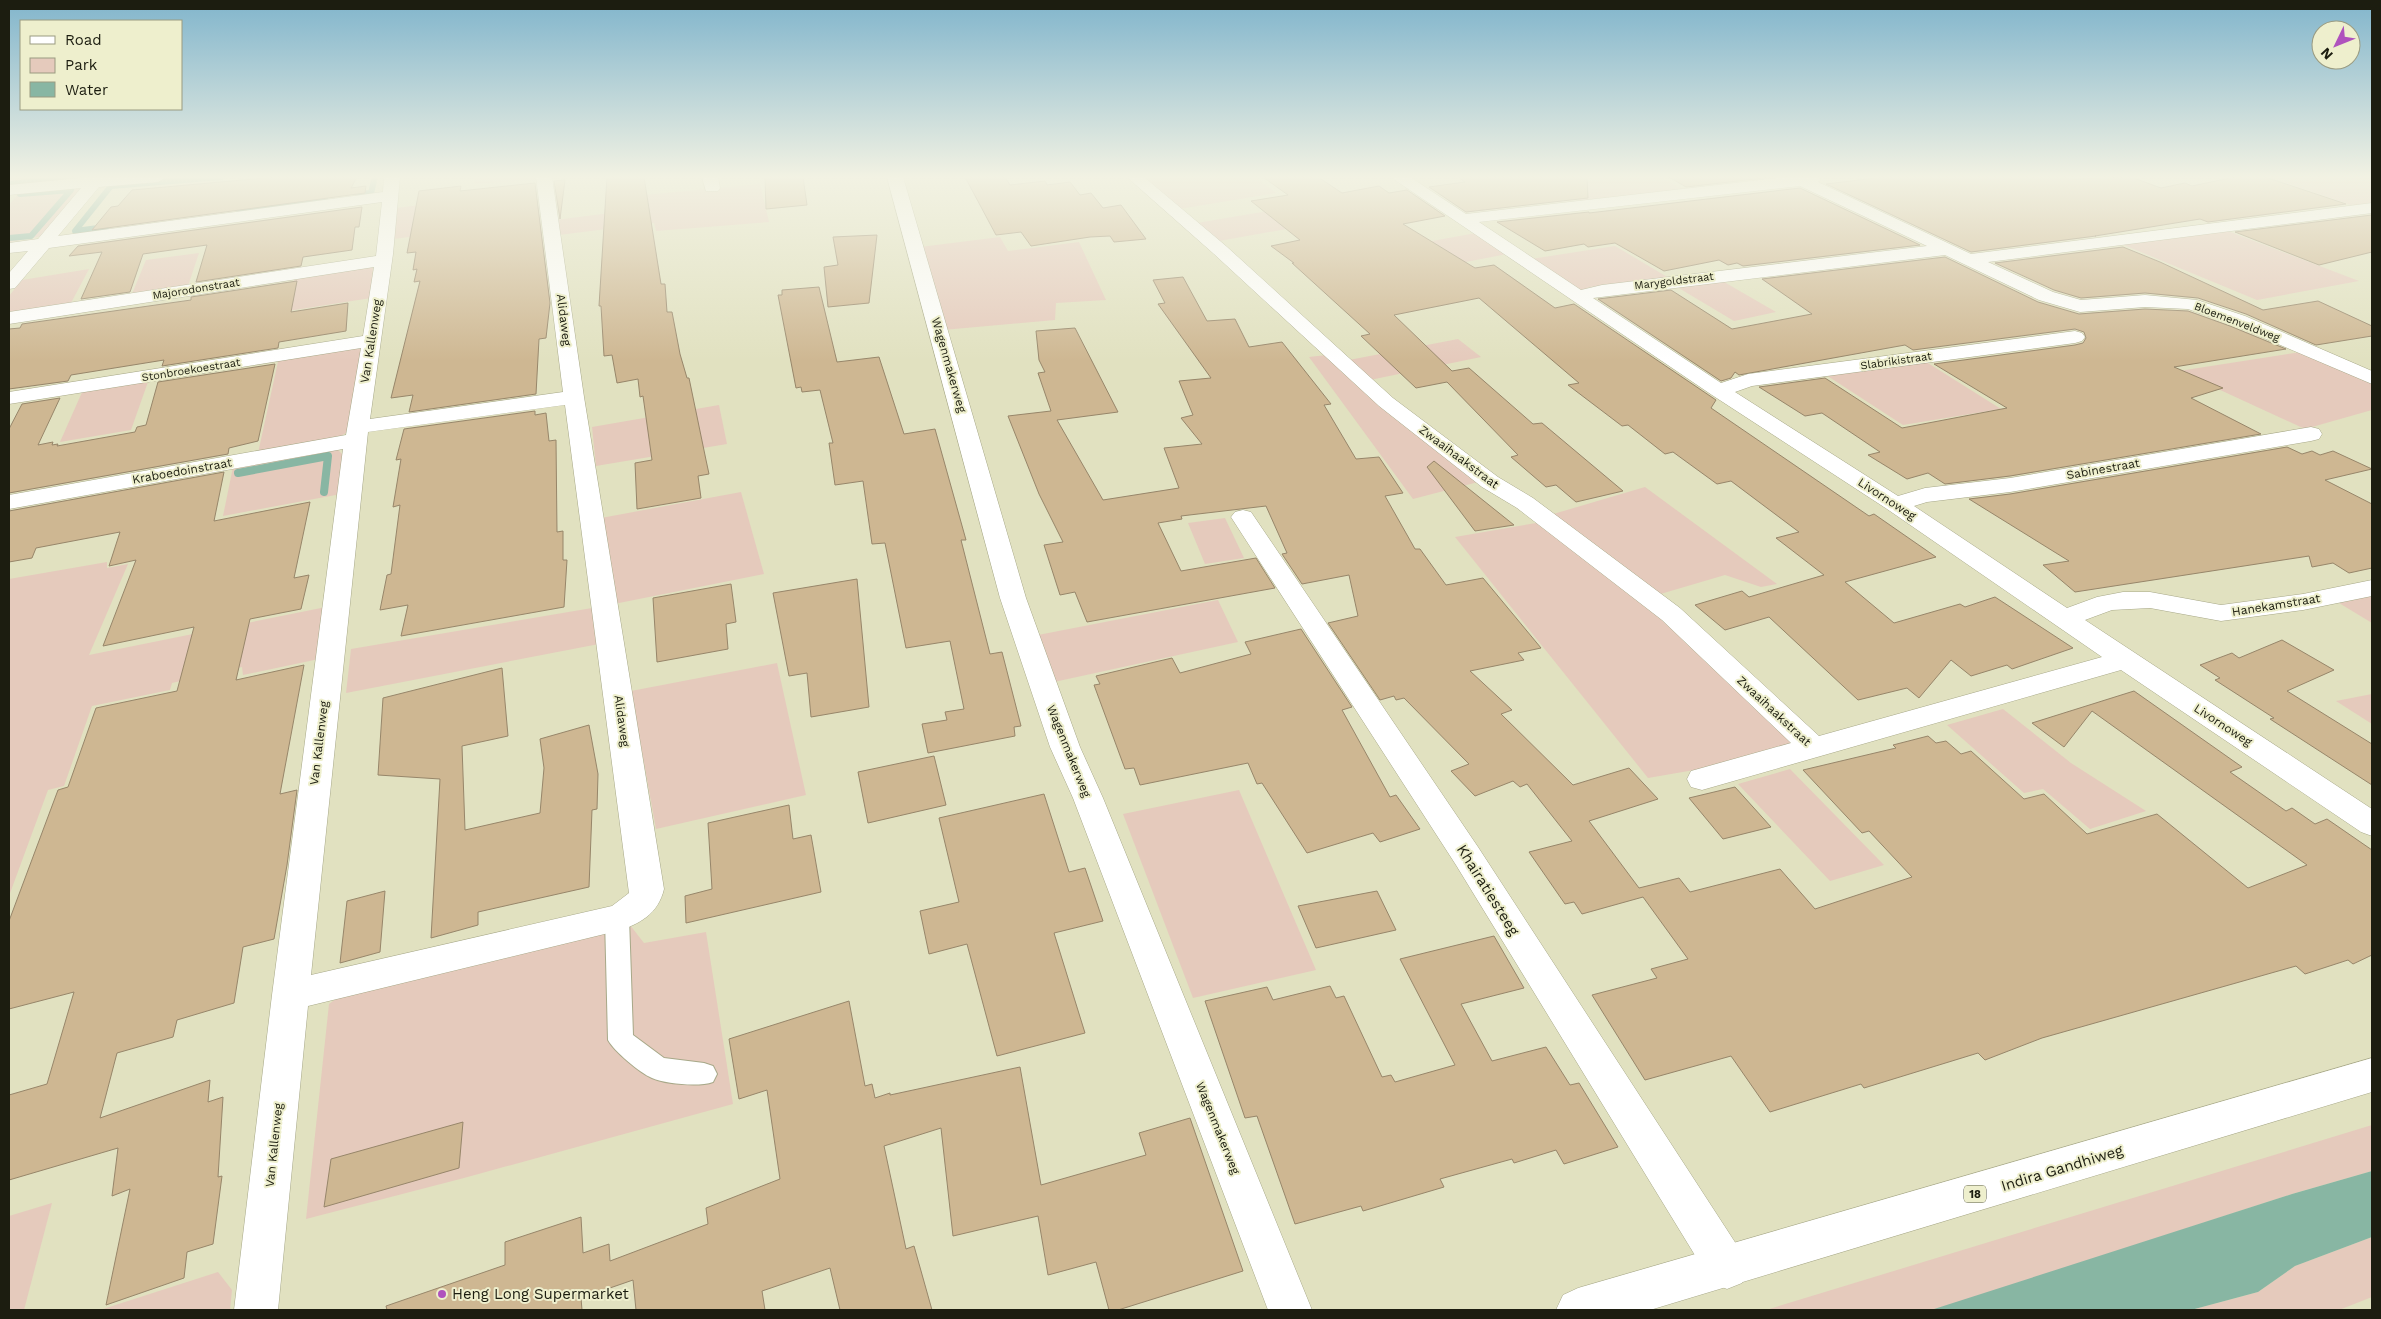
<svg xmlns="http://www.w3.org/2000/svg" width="2381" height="1319" font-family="'Work Sans',sans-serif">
<rect width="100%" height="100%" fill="#e1e1c0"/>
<!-- green -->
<g fill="#e5cabc">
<polygon points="9,177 93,177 80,182 9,188"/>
<polygon points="475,177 541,177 541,179 474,184"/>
<polygon points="1141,177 1255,177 1276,193 1179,209"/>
<polygon points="1543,177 1661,177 1687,192 1584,203"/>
<polygon points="2269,177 2372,177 2372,206 2357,207"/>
<polygon points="760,184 769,222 656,231 654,223 559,235 556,220 649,208 644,195"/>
<polygon points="82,187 43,236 9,242 9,205 21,191"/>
<polygon points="470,199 474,229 393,239 396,208"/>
<polygon points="1292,207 1315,224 1219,241 1197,223"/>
<polygon points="2225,230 2359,281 2257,300 2119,243"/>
<polygon points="1476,233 1507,254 1389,277 1361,254"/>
<polygon points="1000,237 1008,251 1079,242 1106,300 1056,303 1055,320 943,330 920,247"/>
<polygon points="1615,246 1669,278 1590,287 1580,291 1531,259"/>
<polygon points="199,253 188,286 132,294 146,260"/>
<polygon points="373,267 371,298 288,311 295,275"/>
<polygon points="89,269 71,303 9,312 9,296 22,280"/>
<polygon points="1719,279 1776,312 1734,321 1672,284"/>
<polygon points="1458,339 1481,357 1370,380 1349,360"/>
<polygon points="353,347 360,348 361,352 349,429 346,433 339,437 258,453 279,357"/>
<polygon points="2301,352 2372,383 2372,410 2305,429 2179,371"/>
<polygon points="1327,355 1482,481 1413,499 1309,357"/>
<polygon points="1923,360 2001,409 1903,425 1823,373"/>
<polygon points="149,379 131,430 60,442 83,390"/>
<polygon points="719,405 727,444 596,466 592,427"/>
<polygon points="337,449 345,457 341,494 223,516 233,467"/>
<polygon points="1645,487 1777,584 1761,587 1725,575 1657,595 1550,515"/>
<polygon points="741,492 764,574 614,604 601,518"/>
<polygon points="1225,518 1244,558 1205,564 1188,523"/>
<polygon points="1542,522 1668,623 1795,743 1729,764 1648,778 1455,537"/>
<polygon points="107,562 107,568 128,564 89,655 326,607 319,659 243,675 242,667 172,683 170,690 92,706 64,786 48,790 9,896 9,579"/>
<polygon points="2372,597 2372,623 2339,603 2371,596"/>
<polygon points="1218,600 1238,642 1054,682 1038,635"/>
<polygon points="592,608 599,644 346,693 351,649"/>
<polygon points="777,663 806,795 656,829 631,691"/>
<polygon points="2372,694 2372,724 2336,701"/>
<polygon points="2003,709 2071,763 2146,811 2090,829 2043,789 2024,793 1947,725"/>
<polygon points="1790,769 1884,865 1830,881 1738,784"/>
<polygon points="1239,790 1316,970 1193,998 1123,814"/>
<polygon points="630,925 644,943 706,932 733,1104 464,1178 306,1219 329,1004 337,998"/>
<polygon points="2372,1125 2372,1171 2292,1194 1960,1302 1931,1310 1766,1310"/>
<polygon points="52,1203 24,1310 9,1310 9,1216"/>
<polygon points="2372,1237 2372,1297 2339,1310 2191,1310 2258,1292 2295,1266"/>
<polygon points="218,1272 232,1290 230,1310 100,1310"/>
</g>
<!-- water -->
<polygon fill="#88b6a3" points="2372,1171 2372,1237 2295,1266 2258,1292 2191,1310 1931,1310 2292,1194"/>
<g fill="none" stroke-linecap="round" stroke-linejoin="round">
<!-- stream-far1 -->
<g stroke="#88b6a3" stroke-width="6">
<polyline points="9,184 84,177"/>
<polyline points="358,194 371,193 375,177"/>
<polyline points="239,210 325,199"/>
<polyline points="106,227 75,231 111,186 221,177"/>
<polyline points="9,238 31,236 71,190 20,194"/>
</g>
<!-- stream -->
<polyline stroke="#88b6a3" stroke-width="8" points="238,473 328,456 324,492"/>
</g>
<!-- building -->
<g fill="#ceb792" stroke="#97866a">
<polygon points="276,177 357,177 351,188 366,186 365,193 92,230 111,207 118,206 132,190"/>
<polygon points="607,177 644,177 661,284 665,284 667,312 672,312 680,354 687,378 689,378 706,460 709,474 698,476 701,498 637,509 635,463 652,460 643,396 640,397 638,379 617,383 612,355 604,356 601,306 599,306"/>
<polygon points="765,177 803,177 807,205 766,209"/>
<polygon points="965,177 1005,177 1010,185 1045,181 1047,185 1070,182 1080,195 1091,193 1103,208 1121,205 1146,239 1114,242 1110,236 1090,237 1031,246 1021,232 996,235"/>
<polygon points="1263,177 1318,177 1342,193 1379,186 1389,193 1407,190 1445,216 1403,224 1475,268 1494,265 1555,308 1574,304 1716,400 1711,408 1869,516 1874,514 1936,557 1845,582 1894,623 1960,604 1965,607 1995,597 2073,648 2012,669 2007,665 1971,676 1951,660 1919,698 1907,688 1858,700 1769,617 1725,630 1695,605 1742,591 1749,597 1824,575 1776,538 1799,532 1731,481 1717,484 1673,452 1665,454 1628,425 1622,426 1568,385 1579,383 1479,298 1394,315 1452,371 1469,368 1533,424 1542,423 1623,491 1576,502 1556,485 1546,487 1511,457 1518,455 1447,382 1416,388 1361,336 1370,334 1292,263 1294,263 1271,246 1300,240 1251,201 1288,195"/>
<polygon points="1458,177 1587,177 1588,198 1466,212 1429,187 1465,182"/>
<polygon points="1669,177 1772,177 1686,187"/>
<polygon points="1884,177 2067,177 2072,179 2131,177 2161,188 2185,183 2192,186 2235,177 2265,177 2346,204 2208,222 2200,219 2095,236 2096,236 1971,252 1826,184"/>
<polygon points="565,180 560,219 554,181"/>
<polygon points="535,183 550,303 546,338 539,339 536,394 409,412 413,395 391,398 420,281 414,282 417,269 413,270 416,252 407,253 419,191 461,186 460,191"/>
<polygon points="1800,188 1920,245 1743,266 1737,263 1728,265 1719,260 1664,271 1615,243 1588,247 1584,244 1545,251 1497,222 1589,212 1589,213"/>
<polygon points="362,207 359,227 355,227 352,250 303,257 301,266 196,282 207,245 143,254 130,292 81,299 102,252 69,256 78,246"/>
<polygon points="2372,215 2372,252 2319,265 2235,232"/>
<polygon points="877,235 869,303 828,307 824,267 838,265 833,237"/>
<polygon points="2123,247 2160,262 2263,310 2318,301 2372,326 2372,336 2316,345 2246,314 2198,298 2145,293 2081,298 2054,290 1995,263"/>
<polygon points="1945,257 2038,302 2079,314 2145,309 2188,311 2230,326 2286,349 2174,367 2223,388 2191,398 2261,434 2010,476 1945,484 1928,473 1907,479 1868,455 1880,452 1822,413 1805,416 1759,387 1825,378 1902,428 2007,408 1934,364 2075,345 2083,343 2086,338 2084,332 2075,329 1913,350 1905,345 1739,375 1735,372 1731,378 1721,381 1598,299 1671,290 1732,329 1812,314 1762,279"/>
<polygon points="1183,277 1207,321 1235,319 1249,347 1282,342 1331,404 1324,405 1356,459 1379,457 1403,493 1385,496 1415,549 1420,549 1446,585 1483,578 1541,648 1518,653 1524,660 1470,671 1512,710 1501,714 1573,785 1629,768 1658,799 1589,821 1639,888 1679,878 1690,892 1780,869 1815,909 1912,877 1869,831 1862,833 1803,770 1896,748 1893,745 1928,736 1936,743 1946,741 1961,754 1971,751 2024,799 2044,794 2087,834 2157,814 2248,888 2307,865 2092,711 2064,747 2032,723 2134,691 2242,767 2230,772 2286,811 2292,808 2315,824 2327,819 2372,850 2372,955 2353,964 2348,960 2305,974 2296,966 2042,1038 1985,1060 1978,1053 1864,1088 1861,1084 1770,1112 1731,1056 1645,1080 1592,995 1657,978 1651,969 1688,959 1643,897 1582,914 1574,902 1565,904 1529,852 1572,841 1527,784 1520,787 1513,781 1475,796 1451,771 1469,764 1404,698 1396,700 1394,696 1380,700 1328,623 1358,616 1349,575 1302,584 1282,554 1287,553 1266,506 1181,516 1182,519 1158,523 1181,571 1256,558 1275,588 1087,622 1075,592 1060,595 1044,545 1063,542 1039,494 1008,416 1051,411 1038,373 1045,372 1039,360 1036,331 1075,328 1118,412 1057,420 1103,500 1179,488 1164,448 1202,444 1181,418 1193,415 1179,381 1211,378 1158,304 1165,303 1153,280"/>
<polygon points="297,281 291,312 348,303 346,331 279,342 278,348 162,366 164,360 71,375 68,381 9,389 9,329 20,328 22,324 191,300 191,297"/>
<polygon points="819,287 837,362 879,357 904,434 935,429 966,540 961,540 990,654 1002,652 1021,726 1014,727 1015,736 928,753 922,724 947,720 945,712 964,709 950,641 906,648 885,543 872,544 863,481 835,485 829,443 833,443 820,390 802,392 801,387 796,388 778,295 782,295 782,290"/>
<polygon points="275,364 258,441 229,448 228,454 9,493 9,429 22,404 60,398 38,445 53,442 52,445 58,444 57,446 135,432 137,427 146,425 158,382"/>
<polygon points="535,411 535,415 546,413 549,441 556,440 557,532 563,531 563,560 567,560 564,607 401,636 408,605 380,610 387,575 391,574 400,505 393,507 401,459 396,460 404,429"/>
<polygon points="2287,447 2302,454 2312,451 2320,455 2333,451 2372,469 2325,480 2372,504 2372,568 2349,573 2333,563 2312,567 2309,556 2075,592 2043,565 2069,561 1969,499 2010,494"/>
<polygon points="1434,461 1514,525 1475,531 1427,467"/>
<polygon points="224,472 214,521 310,502 294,578 309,575 301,609 250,619 236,680 304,665 280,794 297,790 287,865 274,939 243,947 234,1003 177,1020 173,1037 117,1053 100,1118 210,1080 208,1102 223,1097 218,1177 222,1176 213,1244 187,1252 184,1278 106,1305 130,1189 112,1196 118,1148 9,1180 9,1095 47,1084 74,992 9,1009 9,921 58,790 68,787 96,708 177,691 194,627 103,646 136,560 109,566 120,532 36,548 32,558 9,562 9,511"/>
<polygon points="857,579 869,707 811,717 807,673 789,676 773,593"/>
<polygon points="731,584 736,622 726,624 728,649 657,662 653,598"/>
<polygon points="1301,629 1352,707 1342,710 1390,797 1396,795 1420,829 1380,842 1373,833 1307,853 1262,783 1257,784 1248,763 1140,785 1134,768 1125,769 1094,685 1100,684 1096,676 1172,658 1180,673 1251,654 1245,642"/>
<polygon points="2282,640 2334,670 2287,691 2372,744 2372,785 2270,719 2274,718 2215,680 2220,678 2200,665 2232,653 2239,658"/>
<polygon points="502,668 508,736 462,746 465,830 540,813 544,768 540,739 589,725 598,774 597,809 592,810 589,887 478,912 478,925 431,938 440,779 378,775 383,698"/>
<polygon points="934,756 946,805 868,823 858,772"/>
<polygon points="1735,787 1771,827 1723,839 1689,798"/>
<polygon points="1044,794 1069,872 1085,868 1103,921 1054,933 1085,1033 997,1056 967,944 929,954 920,911 959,902 939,818"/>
<polygon points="789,805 793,839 811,835 821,892 686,923 685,896 712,889 708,823"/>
<polygon points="385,891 380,952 340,963 347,901"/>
<polygon points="1377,891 1396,930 1316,948 1298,906"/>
<polygon points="1494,936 1524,988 1461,1004 1492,1061 1546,1047 1570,1085 1579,1083 1618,1147 1564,1164 1556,1150 1514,1163 1512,1159 1440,1179 1444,1187 1363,1211 1361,1206 1295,1224 1257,1116 1245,1118 1205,1001 1267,987 1273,1000 1330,986 1336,998 1344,996 1382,1077 1391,1075 1395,1082 1455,1065 1400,959"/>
<polygon points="849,1001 865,1086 872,1084 875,1098 890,1093 890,1095 1020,1067 1041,1185 1146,1155 1139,1133 1190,1118 1243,1271 1118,1310 1109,1310 1096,1262 1048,1275 1038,1216 953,1236 941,1128 884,1146 906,1249 914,1246 932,1310 840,1310 830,1268 762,1291 765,1310 636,1310 633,1280 581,1298 582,1310 387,1310 386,1306 505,1265 505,1242 581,1217 583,1253 609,1244 610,1261 708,1224 706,1208 780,1179 767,1090 739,1099 729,1039"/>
<polygon points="463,1122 459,1168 324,1207 331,1159"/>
</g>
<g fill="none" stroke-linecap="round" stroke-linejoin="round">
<defs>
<path id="service" d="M617,909L625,912L629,918L633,1035L664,1058L704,1063L713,1066L717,1074L713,1082C699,1087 666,1084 652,1078C640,1073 614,1051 608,1040L605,918L609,912Z"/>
<g id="minor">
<path d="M91,177H166L158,182L99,187L58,236L383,192L384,177H400L393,254L370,419L563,392L536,177H552L584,397L664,889C658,914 640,924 617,931L308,1006L278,1310H234L272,995L343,449L9,509V495L346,435L361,348L9,404V392L363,336L374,267L9,324V312L376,256L382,202L49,248L15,288L9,289V273L28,251L9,253V243L38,239L81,188L9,195V185ZM565,405L629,893L612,906L311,975L368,432Z"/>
<polygon points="702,177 718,177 720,188 718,191 706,191"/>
<polygon points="887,177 903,177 1026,598 1080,747 1103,798 1312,1310 1268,1310 1073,798 1050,747 1000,598"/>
<path d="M1127,177H1144L1226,246L1393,398L1498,477L1533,498L1680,608L1819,736L2102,657L1887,509L1712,395L1395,180L1392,177H1410L1466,214L1786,177H1818L1820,180L1818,182L1971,254L2372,203V213L1988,262L2053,292L2081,300L2145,295L2197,300L2245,316L2372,371V384L2231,324L2188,309L2145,307L2080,312L2039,300L1945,255L1593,298L1721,383L1748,374L2075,331L2082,333L2085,337L2082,341L2075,343L1752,386L1735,392L1898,496L1925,488L2010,478L2311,427L2319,429L2322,434L2319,439L2311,441L2010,492L1927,502L1914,506L2067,608L2097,597L2123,592H2150L2221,605L2303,594L2372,580V596L2303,610L2221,621L2150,608L2112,610L2085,620L2372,809V836L2361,832L2121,670L1702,790L1691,787L1687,779L1691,771L1791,743L1662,620L1517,508L1482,487L1379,406L1214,254ZM1800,186L1927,246L1602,285L1581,290L1479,222Z"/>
<polygon points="1243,510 1251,512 1478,847 1742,1253 1748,1268 1742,1283 1727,1289 1712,1283 1456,865 1231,517 1235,512"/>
</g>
<polygon id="primary" points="2372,1058 2372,1092 1650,1310 1556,1310 1563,1295 1578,1288"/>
</defs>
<!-- service casing -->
<use href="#service" stroke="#a7a888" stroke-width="2"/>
<!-- minor casing -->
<use href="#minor" stroke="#a7a888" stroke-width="1"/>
<!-- primary casing -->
<use href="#primary" stroke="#a7a888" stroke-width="1"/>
<!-- service -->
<use href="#service" fill="#fff" fill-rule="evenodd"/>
<!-- minor -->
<use href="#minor" fill="#fff" fill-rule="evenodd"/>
<!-- primary -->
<use href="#primary" fill="#fff" fill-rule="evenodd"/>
</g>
<!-- sky -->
<linearGradient id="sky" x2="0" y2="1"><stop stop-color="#81b5cc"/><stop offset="0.49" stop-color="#f2f2e3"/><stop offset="1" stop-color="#f2f2e3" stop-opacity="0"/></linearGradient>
<rect width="2381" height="361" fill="url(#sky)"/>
<!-- markers -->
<circle fill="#af52bd" stroke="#eeefcd" stroke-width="2" cx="442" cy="1294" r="5"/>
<g text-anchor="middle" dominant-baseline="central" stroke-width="4" stroke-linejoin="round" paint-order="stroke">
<!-- far-street labels -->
<g font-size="11" fill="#1c1d10" stroke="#eeefcd">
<text transform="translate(1674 281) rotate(-7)">Marygoldstraat</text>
<text transform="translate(196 289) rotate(-9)">Majorodonstraat</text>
<text transform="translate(2237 322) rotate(21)">Bloemenveldweg</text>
<text transform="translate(1896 361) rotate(-8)">Slabrikistraat</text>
<text transform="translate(191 370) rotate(-9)">Stonbroekoestraat</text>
</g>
<!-- shield labels -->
<rect fill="#eeefcd" stroke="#5b5c49" stroke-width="1" x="1964" y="1185.5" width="22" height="17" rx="4"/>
<g font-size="11" font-weight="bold" fill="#1c1d10">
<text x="1975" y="1194">18</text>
</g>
<!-- street labels -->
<g font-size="12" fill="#1c1d10" stroke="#eeefcd">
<text transform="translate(564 320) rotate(83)">Alidaweg</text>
<text transform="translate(371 341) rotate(-81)">Van Kallenweg</text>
<text transform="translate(949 365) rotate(74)">Wagenmakerweg</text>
<text transform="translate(1459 457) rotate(37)">Zwaaihaakstraat</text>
<text transform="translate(2103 469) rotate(-10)">Sabinestraat</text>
<text transform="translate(182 471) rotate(-10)">Kraboedoinstraat</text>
<text transform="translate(1887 499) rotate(33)">Livornoweg</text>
<text transform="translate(2276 605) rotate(-9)">Hanekamstraat</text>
<text transform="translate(1774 711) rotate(43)">Zwaaihaakstraat</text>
<text transform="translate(622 721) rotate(82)">Alidaweg</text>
<text transform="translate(2223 725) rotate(33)">Livornoweg</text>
<text transform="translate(319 743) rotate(-83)">Van Kallenweg</text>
<text transform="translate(1069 751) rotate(68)">Wagenmakerweg</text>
<text transform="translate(1218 1128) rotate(68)">Wagenmakerweg</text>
<text transform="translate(274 1145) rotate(-84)">Van Kallenweg</text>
</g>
<!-- near-street labels -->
<g font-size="15" fill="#1c1d10" stroke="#eeefcd">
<text transform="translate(1488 890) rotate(58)">Khairatiesteeg</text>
<text transform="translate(2062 1168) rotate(-17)">Indira Gandhiweg</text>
</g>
<!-- near-poi labels -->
<g font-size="15" fill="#1c1d10" stroke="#eeefcd" text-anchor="start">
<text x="452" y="1294">Heng Long Supermarket</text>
</g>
</g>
<!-- border -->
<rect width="2381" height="1319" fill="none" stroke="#1c1d10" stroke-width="20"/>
<!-- legend -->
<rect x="20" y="20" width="162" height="90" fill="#eeefcd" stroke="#9a9b81"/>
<rect x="30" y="36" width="25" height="8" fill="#ffffff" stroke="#9a9b81"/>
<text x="65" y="45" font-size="15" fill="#1c1d10">Road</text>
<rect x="30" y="58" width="25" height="15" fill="#e5cabc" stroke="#9a9b81"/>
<text x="65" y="70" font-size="15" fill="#1c1d10">Park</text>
<rect x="30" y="82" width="25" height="15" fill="#88b6a3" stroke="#9a9b81"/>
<text x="65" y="95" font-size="15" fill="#1c1d10">Water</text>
<!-- north arrow -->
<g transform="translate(2336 45) rotate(227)"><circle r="24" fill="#eeefcd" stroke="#9a9b81"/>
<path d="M0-4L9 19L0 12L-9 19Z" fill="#af52bd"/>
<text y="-8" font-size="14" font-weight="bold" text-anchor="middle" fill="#1c1d10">N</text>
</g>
</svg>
